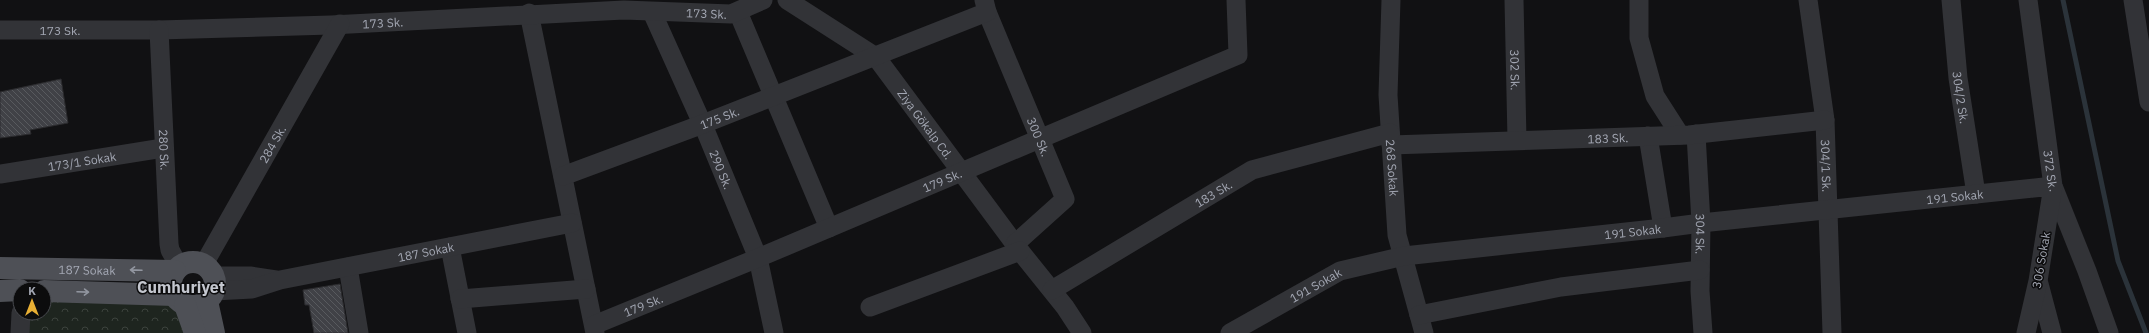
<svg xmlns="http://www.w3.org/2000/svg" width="2149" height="333" font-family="'IBM Plex Sans',sans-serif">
<defs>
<pattern id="park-crowns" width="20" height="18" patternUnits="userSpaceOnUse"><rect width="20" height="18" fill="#1e251f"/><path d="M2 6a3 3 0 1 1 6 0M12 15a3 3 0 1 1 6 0" fill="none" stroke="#3c423d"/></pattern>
<pattern id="building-back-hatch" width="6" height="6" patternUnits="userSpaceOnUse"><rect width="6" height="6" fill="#404146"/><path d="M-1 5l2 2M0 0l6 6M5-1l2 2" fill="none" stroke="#585a5e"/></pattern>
</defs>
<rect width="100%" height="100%" fill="#111113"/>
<!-- park -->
<polygon fill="url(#park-crowns)" points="44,291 174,295 189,333 20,333 21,313 44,313"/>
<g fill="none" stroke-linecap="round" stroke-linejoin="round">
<!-- stream -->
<polyline stroke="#2b333a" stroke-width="5" points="2063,0 2118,261 2146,333"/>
</g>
<!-- building -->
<g fill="url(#building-back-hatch)" stroke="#2b2b2e">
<polygon points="61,79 68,123 30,130 31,134 0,138 0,92"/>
<polygon points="340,284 348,333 314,333 309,305 305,305 303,290"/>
</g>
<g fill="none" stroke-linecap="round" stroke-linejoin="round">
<!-- minor -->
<g stroke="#323337" stroke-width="19">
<path id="s1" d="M787,0L876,57L1020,251L1065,307L1082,333"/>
<path id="s2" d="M1391,0L1388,95L1397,235L1424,333"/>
<path id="s3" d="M1514,0L1517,140"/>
<polyline points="1639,0 1639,38 1655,96 1680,135"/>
<path id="s4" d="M1808,0L1825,120L1832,333"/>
<path id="s5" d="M1951,0L1958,78L1976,194"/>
<path id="s6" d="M2028,0L2053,186L2087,271L2109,333"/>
<polyline points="2133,0 2149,102"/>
<path id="s7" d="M652,12L706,132L758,258L774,333"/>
<polyline points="738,12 829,228"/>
<path id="s8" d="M987,12L1065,199L1015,244"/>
<polyline points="529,13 595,333"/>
<path id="s9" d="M0,30H159L331,25L624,10L731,14L763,0"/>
<path id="s10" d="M159,30L169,244L170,250L179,266"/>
<path id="s11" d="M1696,134L1701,223L1700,291L1703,333"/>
<polyline points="1648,136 1663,228"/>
<path id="s12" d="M1391,145L1689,135L1825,120"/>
<path id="s13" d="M0,174L163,148"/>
<path id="s14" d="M563,176L703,124L987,12L984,0"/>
<polyline points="450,247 467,333"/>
<path id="s15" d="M204,264L340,24"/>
<polyline points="348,267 359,333"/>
<polyline points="214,276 250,276 276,280"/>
<polyline points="2039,284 2052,333"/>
<path id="s16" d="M1052,290L1252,170L1390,133"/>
<path id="s17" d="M214,291L252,289L280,280L572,223"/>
<polyline points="460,299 586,289"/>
<polyline points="870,307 1020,251"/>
<polyline points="1419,315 1561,287 1700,270"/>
<path id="s18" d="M594,325L758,258L1238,55L1236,0"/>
<polyline points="20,333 21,313"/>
<path id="s19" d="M1230,333L1340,271L1404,256L1663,228L1701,223L2053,186L2038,281L2026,333"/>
</g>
<!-- major -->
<g stroke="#4e5056" stroke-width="22">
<circle cx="193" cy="284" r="22"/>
<path id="s20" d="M0,268L175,271"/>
<polyline points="0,291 20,290"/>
<polyline points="44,291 174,295"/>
<polyline points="207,301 214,333"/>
<polyline points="185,305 195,333"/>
</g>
</g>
<!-- one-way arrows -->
<defs><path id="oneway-shaft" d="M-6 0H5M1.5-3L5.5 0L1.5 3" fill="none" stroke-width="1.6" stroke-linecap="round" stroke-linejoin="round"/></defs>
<g stroke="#9296a0">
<use href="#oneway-shaft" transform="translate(136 270) rotate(-178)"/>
<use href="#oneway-shaft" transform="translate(83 292) rotate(2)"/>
</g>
<g text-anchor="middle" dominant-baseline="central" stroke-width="3" stroke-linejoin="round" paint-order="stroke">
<!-- street labels -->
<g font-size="12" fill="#a3a7b3" stroke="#0c0c0d">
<text stroke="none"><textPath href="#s9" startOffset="707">173 Sk.</textPath></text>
<text stroke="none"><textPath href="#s9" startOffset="383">173 Sk.</textPath></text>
<text stroke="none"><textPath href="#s9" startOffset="60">173 Sk.</textPath></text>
<text stroke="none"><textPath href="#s3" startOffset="70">302 Sk.</textPath></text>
<text stroke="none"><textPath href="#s5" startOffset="98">304/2 Sk.</textPath></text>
<text stroke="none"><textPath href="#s14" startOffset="167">175 Sk.</textPath></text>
<text stroke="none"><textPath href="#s1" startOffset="189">Ziya Gökalp Cd.</textPath></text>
<text stroke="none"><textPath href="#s8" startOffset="135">300 Sk.</textPath></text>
<text stroke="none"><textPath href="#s12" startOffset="217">183 Sk.</textPath></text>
<text stroke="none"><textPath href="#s15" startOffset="138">284 Sk.</textPath></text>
<text stroke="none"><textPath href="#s10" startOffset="120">280 Sk.</textPath></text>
<text stroke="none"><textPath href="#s13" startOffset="83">173/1 Sokak</textPath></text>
<text stroke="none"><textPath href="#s4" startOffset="167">304/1 Sk.</textPath></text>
<text stroke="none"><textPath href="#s2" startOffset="168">268 Sokak</textPath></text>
<text stroke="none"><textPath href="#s7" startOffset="172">290 Sk.</textPath></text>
<text stroke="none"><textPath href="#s6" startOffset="172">372 Sk.</textPath></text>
<text stroke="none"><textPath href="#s18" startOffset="377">179 Sk.</textPath></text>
<text stroke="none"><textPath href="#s16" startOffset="188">183 Sk.</textPath></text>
<text stroke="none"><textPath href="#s19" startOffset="746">191 Sokak</textPath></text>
<text stroke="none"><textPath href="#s19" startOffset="422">191 Sokak</textPath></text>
<text stroke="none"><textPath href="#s11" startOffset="100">304 Sk.</textPath></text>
<text stroke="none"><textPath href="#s17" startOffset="216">187 Sokak</textPath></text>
<text transform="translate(2041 260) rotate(-80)">306 Sokak</text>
<text stroke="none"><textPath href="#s20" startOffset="87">187 Sokak</textPath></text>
<text stroke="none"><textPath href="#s19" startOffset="98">191 Sokak</textPath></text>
<text stroke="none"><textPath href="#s18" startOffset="53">179 Sk.</textPath></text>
</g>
<!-- district labels -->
<g font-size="16" font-weight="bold" fill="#c4c7cf" stroke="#0c0c0d">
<text x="181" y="287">Cumhuriyet</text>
</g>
</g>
<!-- north arrow -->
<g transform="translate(32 301)"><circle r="19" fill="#0c0c0d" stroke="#484a4f"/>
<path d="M0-3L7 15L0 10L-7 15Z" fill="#e8af34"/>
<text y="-6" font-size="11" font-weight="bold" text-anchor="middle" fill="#a3a7b3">K</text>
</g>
</svg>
